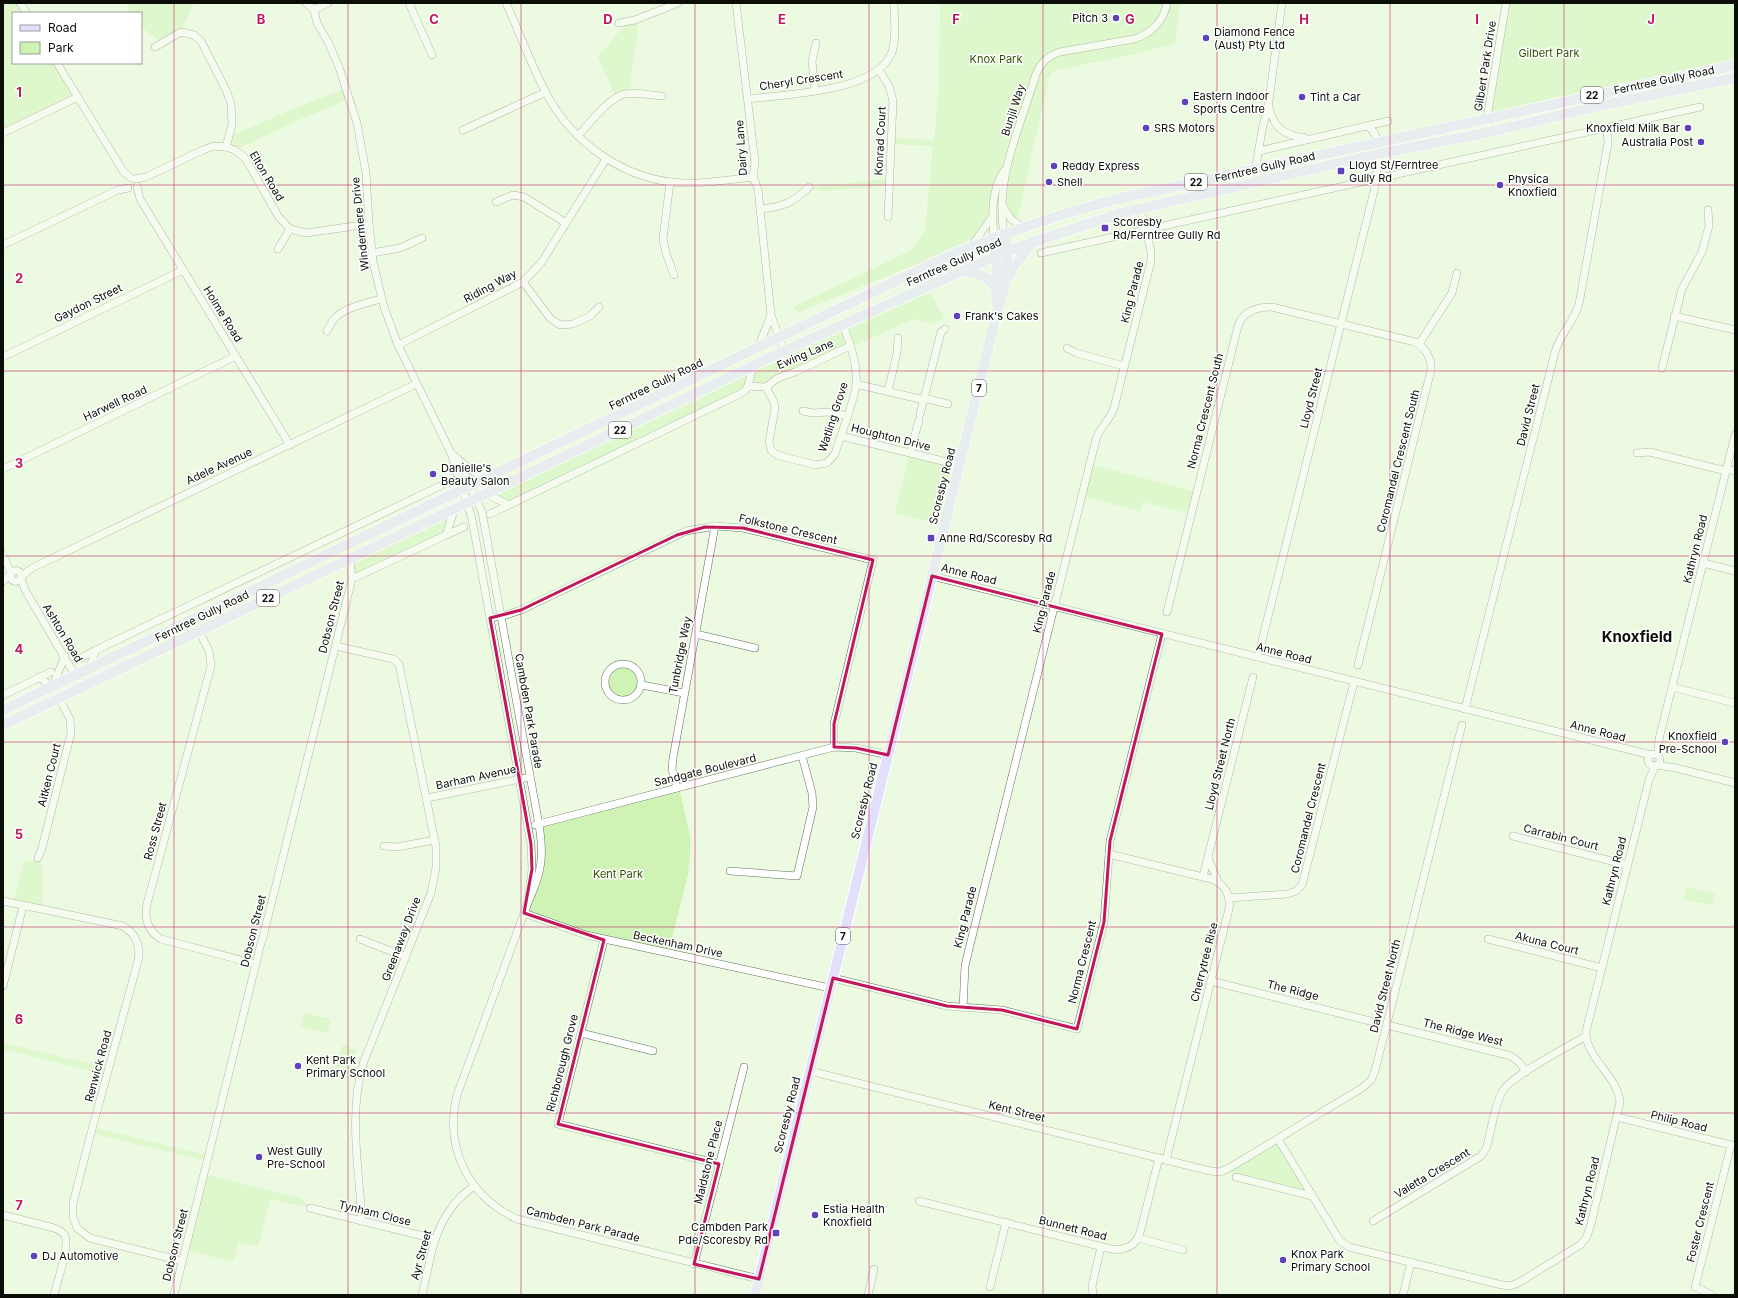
<svg xmlns="http://www.w3.org/2000/svg" width="1738" height="1298" font-family="Inter,sans-serif">
<rect width="100%" height="100%" fill="#ecfae2"/>
<!-- green -->
<g fill="#cef3b4">
<polygon points="3,3 19,3 25,13 13,13 13,63 57,63 78,97 3,133"/>
<polygon points="127,3 194,3 181,32 161,42 141,27 141,13 128,13"/>
<polygon points="940,3 1180,3 1175,43 1139,53 1053,71 1049,78 1018,216 925,261 799,312 793,307 912,250 925,230 933,146 891,144 892,138 934,140 939,86"/>
<polygon points="1506,3 1735,3 1735,65 1487,118"/>
<polygon points="639,19 629,94 616,97 598,57 627,22"/>
<polygon points="347,88 350,99 294,122 235,150 229,147 229,137 288,111"/>
<polygon points="890,179 890,185 823,191 809,187"/>
<polygon points="927,287 944,318 934,324 913,319 768,385 746,389 509,505 487,494"/>
<polygon points="910,453 959,465 944,525 895,513"/>
<polygon points="1090,464 1196,492 1191,514 1143,502 1140,511 1082,496"/>
<polygon points="455,508 446,535 352,579 350,559"/>
<circle cx="623" cy="682" r="18"/>
<polygon points="679,788 691,840 688,875 668,953 604,940 524,913 538,880 539,825"/>
<polygon points="38,858 43,869 43,911 13,904 24,862"/>
<polygon points="1686,887 1715,894 1712,905 1683,899"/>
<polygon points="304,1013 331,1019 328,1033 301,1027"/>
<polygon points="3,1043 108,1068 107,1075 3,1049"/>
<polygon points="343,1045 357,1050 348,1073 334,1068"/>
<polygon points="92,1127 209,1156 207,1161 91,1133"/>
<polygon points="1278,1139 1312,1196 1236,1177 1229,1168"/>
<polygon points="204,1174 302,1199 310,1208 270,1199 258,1247 238,1242 233,1262 185,1250"/>
</g>
<g fill="none" stroke-linecap="round" stroke-linejoin="round">
<defs>
<g id="street">
<polyline points="20,3 27,13"/>
<polyline points="306,3 314,10 317,23 328,42 339,67 357,123 366,173 369,224 373,262 384,307 398,345 451,453 472,519 531,844 532,869 529,894"/>
<polyline points="409,3 432,55"/>
<path d="M506,3C521,35 532,69 550,100C575,143 621,176 671,182C698,185 726,180 753,177"/>
<polyline points="736,3 755,162 753,177 758,189 771,315 784,351"/>
<polyline points="314,10 328,3"/>
<polyline points="619,23 635,20 678,3"/>
<polyline points="155,47 181,32 194,35 201,41 226,90 231,103 232,125 226,147"/>
<polyline points="57,63 123,171 131,178"/>
<polyline points="879,70 889,86 893,101 888,217"/>
<polyline points="815,91 812,61 816,43"/>
<path d="M748,99C785,94 877,93 892,52C897,37 894,18 894,3"/>
<path d="M1269,108C1275,129 1284,135 1305,138"/>
<polyline points="463,130 546,92"/>
<polyline points="1490,132 1487,118 1506,3"/>
<polyline points="3,133 78,97"/>
<path d="M578,136C589,124 609,97 625,94C637,92 650,95 662,96"/>
<polyline points="1259,151 1388,121"/>
<polyline points="135,179 146,177 203,150 214,146 226,147 235,150 246,159 278,216 290,229 306,233 369,224"/>
<polyline points="1259,181 1256,165 1263,125 1268,108 1282,3"/>
<polyline points="670,182 663,239 666,253 674,275"/>
<polyline points="137,186 140,199 290,445"/>
<polyline points="496,202 513,195 524,197 566,223"/>
<polyline points="1002,205 1011,219 1023,227"/>
<path d="M760,209C782,207 793,203 809,187"/>
<path d="M1004,234C994,179 1021,125 1036,74C1041,62 1048,56 1060,52L1134,39C1151,34 1164,21 1167,3"/>
<path d="M994,238C992,216 991,190 1004,171"/>
<polyline points="3,245 118,190 128,188"/>
<polyline points="970,248 993,216"/>
<polyline points="278,249 290,229"/>
<polyline points="372,253 400,248 422,238"/>
<polyline points="1041,253 1700,107"/>
<polyline points="523,282 550,318 560,325 573,324 590,316 599,307"/>
<polyline points="1674,316 1735,330"/>
<path d="M327,331C329,327 332,321 335,318C346,307 367,303 381,299"/>
<polyline points="1419,344 1452,293 1457,273"/>
<polyline points="398,345 523,282 541,263 606,159"/>
<polyline points="758,348 771,315"/>
<polyline points="1067,348 1076,353 1124,366"/>
<polyline points="3,357 183,270"/>
<polyline points="1662,368 1682,289 1702,252 1709,226 1708,210"/>
<polyline points="856,384 924,400"/>
<polyline points="748,386 766,387 778,378 795,372 850,346"/>
<path d="M766,387L774,402L775,408L769,442L771,450L777,455L815,465L827,463L835,454C841,433 853,406 856,385C858,365 850,342 842,324"/>
<polyline points="888,391 897,353 898,338"/>
<polyline points="924,398 948,404"/>
<polyline points="803,411 813,413 828,412 847,416"/>
<polyline points="920,414 941,332 945,329"/>
<polyline points="841,436 959,465"/>
<path d="M451,453L458,459L482,512L539,825C544,855 542,872 529,900L457,1095C444,1148 468,1196 517,1219L759,1279"/>
<polyline points="910,453 919,420"/>
<polyline points="1637,453 1650,452 1726,471"/>
<polyline points="460,461 481,477 487,478"/>
<polyline points="3,469 236,356"/>
<polyline points="1727,469 1735,471"/>
<polyline points="487,494 509,505"/>
<polyline points="490,514 744,392 748,386 753,366"/>
<polyline points="446,535 464,527"/>
<polyline points="3,555 11,573"/>
<polyline points="1703,563 1735,571"/>
<circle cx="16" cy="576" r="5.5"/>
<polyline points="932,576 1651,755"/>
<polyline points="21,577 32,568 416,384"/>
<polyline points="21,578 25,590 82,687"/>
<polyline points="352,579 446,535 455,508"/>
<polyline points="3,581 11,574"/>
<path d="M1167,612L1238,326C1243,311 1257,307 1272,307L1415,342C1425,347 1432,359 1431,370L1358,665"/>
<polyline points="490,618 506,615 521,610 686,531 715,526 743,528 873,560 834,724 834,747"/>
<path d="M199,631L209,651L211,666L147,904C144,919 148,931 161,939L256,964"/>
<polyline points="696,634 755,648"/>
<path d="M336,646L393,659L399,664L436,847V868L431,893L364,1061C348,1110 359,1170 362,1221"/>
<path d="M1258,657L1374,191C1376,175 1386,133 1366,126"/>
<polyline points="81,658 96,650"/>
<circle cx="623" cy="682" r="18"/>
<polyline points="89,669 96,650 440,486"/>
<polyline points="39,677 52,687 65,656"/>
<polyline points="642,685 684,693"/>
<polyline points="1672,687 1734,703"/>
<polyline points="3,695 51,672"/>
<path d="M1465,709L1555,352C1560,334 1574,322 1579,304L1608,143L1607,128"/>
<circle cx="1654" cy="760" r="6"/>
<polyline points="1658,755 1659,739 1735,435"/>
<polyline points="1656,765 1676,768 1735,783"/>
<polyline points="677,788 672,769 673,758 715,526"/>
<polyline points="427,798 530,777"/>
<polyline points="535,825 834,747 856,748 888,755"/>
<polyline points="1513,836 1627,865"/>
<polyline points="384,846 397,847 435,840"/>
<path d="M1109,854L1211,879C1224,883 1231,895 1229,909L1166,1160"/>
<polyline points="38,858 42,848 71,733 70,719 59,698"/>
<polyline points="1208,858 1218,882"/>
<polyline points="730,871 797,876 813,807 812,793 802,756"/>
<polyline points="1203,877 1253,677"/>
<polyline points="1229,898 1287,894 1296,891 1302,885 1354,682"/>
<path d="M3,901L123,926C136,934 141,945 138,961L91,1133L73,1203V1217L77,1228L90,1238L182,1261"/>
<polyline points="524,913 586,935 830,988"/>
<polyline points="360,939 406,957"/>
<polyline points="1488,939 1602,968"/>
<polyline points="604,940 558,1124 719,1164"/>
<polyline points="833,978 947,1006 1002,1010 1077,1029 1104,922 1110,841 1162,634"/>
<polyline points="1211,981 1370,1021"/>
<polyline points="3,986 23,906"/>
<path d="M963,1008L965,966L969,949L1096,439C1100,427 1110,420 1114,408L1151,261V251L1140,207"/>
<polyline points="1387,1025 1511,1056 1519,1062 1526,1072"/>
<polyline points="581,1033 653,1051"/>
<polyline points="810,1071 1210,1171 1220,1172 1229,1168 1362,1088 1371,1080 1375,1071 1462,725"/>
<polyline points="1617,1117 1735,1146"/>
<path d="M1278,1139L1340,1241L1349,1247L1502,1285L1510,1286L1518,1283L1580,1245L1586,1238L1590,1228L1620,1102C1618,1076 1585,1058 1586,1031L1649,780L1655,766"/>
<polyline points="1236,1177 1312,1196"/>
<path d="M919,1201L1111,1249C1125,1251 1135,1246 1140,1233L1159,1158"/>
<polyline points="310,1208 435,1239"/>
<path d="M3,1215L54,1228C59,1230 62,1231 65,1236C70,1246 57,1282 54,1295"/>
<path d="M1373,1221L1481,1156L1486,1149C1492,1130 1493,1109 1502,1092C1509,1077 1569,1046 1586,1036"/>
<polyline points="1138,1238 1183,1250"/>
<polyline points="694,1264 744,1067"/>
<polyline points="990,1287 1006,1222"/>
<path d="M174,1295L261,943C265,936 264,929 267,921L352,579L350,559"/>
<path d="M422,1295C429,1267 432,1234 450,1210C456,1200 465,1193 474,1186"/>
<polyline points="868,1295 874,1269"/>
<polyline points="1093,1295 1092,1286 1101,1247"/>
<polyline points="1403,1295 1411,1262"/>
<polyline points="1712,1295 1695,1287 1731,1145"/>
</g>
<g id="primary">
<polyline points="994,238 997,266 996,289 997,306"/>
<path d="M963,271C978,273 987,275 996,289"/>
<polyline points="1009,276 1014,266 1033,242"/>
<path d="M3,710L942,259C999,235 1057,215 1117,199L1735,65"/>
<polyline points="3,725 784,351 1007,251 1121,213 1378,154 1490,132 1599,106 1735,78"/>
<path d="M755,1295L997,312C1008,281 1010,267 1004,234"/>
</g>
</defs>
<!-- street casing -->
<use href="#street" stroke="#64705b" stroke-width="8"/>
<!-- primary casing -->
<use href="#primary" stroke="#fff" stroke-width="12"/>
<!-- street -->
<use href="#street" stroke="#fff" stroke-width="7"/>
<!-- primary -->
<use href="#primary" stroke="#e3e0fe" stroke-width="10"/>
</g>
<!-- marked area -->
<path d="M0 0H1738V1298H0ZM705,527L743,528L873,560L834,724V747L856,748L888,755L932,576L1162,634L1110,841L1104,922L1077,1029L1002,1010L947,1006L833,978L759,1279L694,1264L719,1164L558,1124L604,940L524,913L532,869L531,844L490,618L521,610L677,535Z" fill="#ecfae2" fill-opacity=".55" fill-rule="evenodd"/>
<path fill="none" stroke="#c2185b" stroke-width="3" stroke-linejoin="round" d="M705,527L743,528L873,560L834,724V747L856,748L888,755L932,576L1162,634L1110,841L1104,922L1077,1029L1002,1010L947,1006L833,978L759,1279L694,1264L719,1164L558,1124L604,940L524,913L532,869L531,844L490,618L521,610L677,535Z"/>
<!-- grid -->
<path fill="none" stroke="#c2185b" stroke-width="1" stroke-opacity="0.55" d="M174,3V1295M348,3V1295M521,3V1295M695,3V1295M869,3V1295M1043,3V1295M1217,3V1295M1390,3V1295M1564,3V1295M3,185H1735M3,371H1735M3,556H1735M3,742H1735M3,927H1735M3,1113H1735"/>
<!-- markers -->
<g fill="#5f41ba" stroke="#fff" stroke-width="1.5">
<circle cx="1116" cy="18" r="4"/>
<circle cx="1206" cy="38" r="4"/>
<circle cx="1302" cy="97" r="4"/>
<circle cx="1185" cy="102" r="4"/>
<circle cx="1146" cy="128" r="4"/>
<circle cx="1688" cy="128" r="4"/>
<circle cx="1701" cy="142" r="4"/>
<circle cx="1054" cy="166" r="4"/>
<rect x="1337" y="167" width="8" height="8" rx="2"/>
<circle cx="1049" cy="182" r="4"/>
<circle cx="1500" cy="185" r="4"/>
<rect x="1101" y="224" width="8" height="8" rx="2"/>
<circle cx="957" cy="316" r="4"/>
<circle cx="433" cy="474" r="4"/>
<rect x="927" y="534" width="8" height="8" rx="2"/>
<circle cx="1725" cy="742" r="4"/>
<circle cx="298" cy="1066" r="4"/>
<circle cx="259" cy="1157" r="4"/>
<circle cx="815" cy="1215" r="4"/>
<rect x="772" y="1229" width="8" height="8" rx="2"/>
<circle cx="34" cy="1256" r="4"/>
<circle cx="1283" cy="1260" r="4"/>
</g>
<g text-anchor="middle" dominant-baseline="central" stroke-width="3" stroke-linejoin="round" paint-order="stroke">
<!-- shield labels -->
<g fill="#fff" stroke="#545651" stroke-width="1">
<rect x="1581" y="87" width="22" height="16" rx="3"/>
<rect x="1185" y="174" width="22" height="16" rx="3"/>
<rect x="972" y="380" width="14" height="16" rx="3"/>
<rect x="609" y="422" width="22" height="16" rx="3"/>
<rect x="257" y="590" width="22" height="16" rx="3"/>
<rect x="836" y="928" width="14" height="16" rx="3"/>
</g>
<g font-size="10" font-weight="bold" fill="#0a0e07">
<text x="1592" y="95">22</text>
<text x="1196" y="182">22</text>
<text x="979" y="388">7</text>
<text x="620" y="430">22</text>
<text x="268" y="598">22</text>
<text x="843" y="936">7</text>
</g>
<!-- poi labels -->
<g font-size="11" fill="#0a0e07" stroke="#fff" text-anchor="start">
<text x="1108" y="18" text-anchor="end">Pitch 3</text>
<text x="1214" y="32">Diamond Fence<tspan x="1214" dy="13">(Aust) Pty Ltd</tspan></text>
<text x="1193" y="96">Eastern Indoor<tspan x="1193" dy="13">Sports Centre</tspan></text>
<text x="1310" y="97">Tint a Car</text>
<text x="1154" y="128">SRS Motors</text>
<text x="1680" y="128" text-anchor="end">Knoxfield Milk Bar</text>
<text x="1693" y="142" text-anchor="end">Australia Post</text>
<text x="1349" y="165">Lloyd St/Ferntree<tspan x="1349" dy="13">Gully Rd</tspan></text>
<text x="1062" y="166">Reddy Express</text>
<text x="1508" y="179">Physica<tspan x="1508" dy="13">Knoxfield</tspan></text>
<text x="1057" y="182">Shell</text>
<text x="1113" y="222">Scoresby<tspan x="1113" dy="13">Rd/Ferntree Gully Rd</tspan></text>
<text x="965" y="316">Frank's Cakes</text>
<text x="441" y="468">Danielle's<tspan x="441" dy="13">Beauty Salon</tspan></text>
<text x="939" y="538">Anne Rd/Scoresby Rd</text>
<text x="1717" y="736" text-anchor="end">Knoxfield<tspan x="1717" dy="13">Pre-School</tspan></text>
<text x="306" y="1060">Kent Park<tspan x="306" dy="13">Primary School</tspan></text>
<text x="267" y="1151">West Gully<tspan x="267" dy="13">Pre-School</tspan></text>
<text x="823" y="1209">Estia Health<tspan x="823" dy="13">Knoxfield</tspan></text>
<text x="768" y="1227" text-anchor="end">Cambden Park<tspan x="768" dy="13">Pde/Scoresby Rd</tspan></text>
<text x="1291" y="1254">Knox Park<tspan x="1291" dy="13">Primary School</tspan></text>
<text x="42" y="1256">DJ Automotive</text>
</g>
<!-- park labels -->
<g font-size="11" fill="#2f5400" stroke="#fff">
<text x="1549" y="53">Gilbert Park</text>
<text x="996" y="59">Knox Park</text>
<text x="618" y="874">Kent Park</text>
</g>
<!-- street labels -->
<g font-size="11" fill="#0a0e07" stroke="#fff">
<text transform="translate(1485 66) rotate(-81)">Gilbert Park Drive</text>
<text transform="translate(801 80) rotate(-9)">Cheryl Crescent</text>
<text transform="translate(1664 80) rotate(-12)">Ferntree Gully Road</text>
<text transform="translate(1013 110) rotate(-72)">Bunjil Way</text>
<text transform="translate(880 141) rotate(-87)">Konrad Court</text>
<text transform="translate(741 148) rotate(-94)">Dairy Lane</text>
<text transform="translate(1265 167) rotate(-13)">Ferntree Gully Road</text>
<text transform="translate(267 176) rotate(59)">Elton Road</text>
<text transform="translate(360 224) rotate(-96)">Windermere Drive</text>
<text transform="translate(954 262) rotate(-24)">Ferntree Gully Road</text>
<text transform="translate(490 286) rotate(-28)">Riding Way</text>
<text transform="translate(1132 292) rotate(-76)">King Parade</text>
<text transform="translate(88 303) rotate(-26)">Gaydon Street</text>
<text transform="translate(223 314) rotate(58)">Holme Road</text>
<text transform="translate(805 354) rotate(-23)">Ewing Lane</text>
<text transform="translate(656 384) rotate(-26)">Ferntree Gully Road</text>
<text transform="translate(1311 398) rotate(-76)">Lloyd Street</text>
<text transform="translate(115 403) rotate(-25)">Harwell Road</text>
<text transform="translate(1205 411) rotate(-76)">Norma Crescent South</text>
<text transform="translate(1528 415) rotate(-76)">David Street</text>
<text transform="translate(833 417) rotate(-72)">Watling Grove</text>
<text transform="translate(891 437) rotate(14)">Houghton Drive</text>
<text transform="translate(1398 461) rotate(-76)">Coromandel Crescent South</text>
<text transform="translate(219 466) rotate(-25)">Adele Avenue</text>
<text transform="translate(942 486) rotate(-76)">Scoresby Road</text>
<text transform="translate(788 529) rotate(13)">Folkstone Crescent</text>
<text transform="translate(1695 549) rotate(-76)">Kathryn Road</text>
<text transform="translate(969 574) rotate(14)">Anne Road</text>
<text transform="translate(1044 602) rotate(-76)">King Parade</text>
<text transform="translate(202 616) rotate(-26)">Ferntree Gully Road</text>
<text transform="translate(331 617) rotate(-76)">Dobson Street</text>
<text transform="translate(63 633) rotate(59)">Ashton Road</text>
<text transform="translate(1284 653) rotate(14)">Anne Road</text>
<text transform="translate(680 655) rotate(-79)">Tunbridge Way</text>
<text transform="translate(529 711) rotate(80)">Cambden Park Parade</text>
<text transform="translate(1598 731) rotate(14)">Anne Road</text>
<text transform="translate(1220 764) rotate(-76)">Lloyd Street North</text>
<text transform="translate(705 770) rotate(-14)">Sandgate Boulevard</text>
<text transform="translate(49 775) rotate(-76)">Aitken Court</text>
<text transform="translate(476 777) rotate(-12)">Barham Avenue</text>
<text transform="translate(864 801) rotate(-76)">Scoresby Road</text>
<text transform="translate(1308 818) rotate(-76)">Coromandel Crescent</text>
<text transform="translate(155 831) rotate(-75)">Ross Street</text>
<text transform="translate(1561 837) rotate(14)">Carrabin Court</text>
<text transform="translate(1614 871) rotate(-76)">Kathryn Road</text>
<text transform="translate(965 917) rotate(-76)">King Parade</text>
<text transform="translate(253 931) rotate(-76)">Dobson Street</text>
<text transform="translate(401 939) rotate(-69)">Greenaway Drive</text>
<text transform="translate(1547 943) rotate(14)">Akuna Court</text>
<text transform="translate(678 944) rotate(12)">Beckenham Drive</text>
<text transform="translate(1082 962) rotate(-76)">Norma Crescent</text>
<text transform="translate(1204 962) rotate(-76)">Cherrytree Rise</text>
<text transform="translate(1385 986) rotate(-76)">David Street North</text>
<text transform="translate(1293 990) rotate(14)">The Ridge</text>
<text transform="translate(1463 1032) rotate(14)">The Ridge West</text>
<text transform="translate(562 1063) rotate(-76)">Richborough Grove</text>
<text transform="translate(98 1066) rotate(-75)">Renwick Road</text>
<text transform="translate(1017 1111) rotate(14)">Kent Street</text>
<text transform="translate(787 1115) rotate(-76)">Scoresby Road</text>
<text transform="translate(1679 1121) rotate(14)">Philip Road</text>
<text transform="translate(708 1162) rotate(-76)">Maidstone Place</text>
<text transform="translate(1432 1173) rotate(-31)">Valetta Crescent</text>
<text transform="translate(1587 1191) rotate(-76)">Kathryn Road</text>
<text transform="translate(375 1213) rotate(14)">Tynham Close</text>
<text transform="translate(1700 1222) rotate(-76)">Foster Crescent</text>
<text transform="translate(583 1224) rotate(14)">Cambden Park Parade</text>
<text transform="translate(1073 1228) rotate(14)">Bunnett Road</text>
<text transform="translate(175 1245) rotate(-76)">Dobson Street</text>
<text transform="translate(421 1255) rotate(-75)">Ayr Street</text>
</g>
<!-- district labels -->
<g font-size="15" font-weight="bold" fill="#0a0e07" stroke="#fff">
<text x="1637" y="636">Knoxfield</text>
</g>
</g>
<g font-size="13" text-anchor="middle" font-weight="bold" fill="#c2185b" stroke="#fff" stroke-width="3" stroke-linejoin="round" paint-order="stroke">
<text x="261" y="24">B</text>
<text x="434" y="24">C</text>
<text x="608" y="24">D</text>
<text x="782" y="24">E</text>
<text x="956" y="24">F</text>
<text x="1130" y="24">G</text>
<text x="1304" y="24">H</text>
<text x="1477" y="24">I</text>
<text x="1651" y="24">J</text>
<text x="19" y="97">1</text>
<text x="19" y="283">2</text>
<text x="19" y="468">3</text>
<text x="19" y="654">4</text>
<text x="19" y="839">5</text>
<text x="19" y="1024">6</text>
<text x="19" y="1210">7</text>
</g>
<!-- border -->
<rect width="1738" height="1298" fill="none" stroke="#0a0e07" stroke-width="8"/>
<!-- legend -->
<rect x="12" y="12" width="130" height="52" fill="#ffffff" stroke="#9d9f9c"/>
<rect x="20" y="25" width="20" height="6" fill="#e3e0fe" stroke="#9d9f9c"/>
<text x="48" y="32" font-size="12" fill="#0a0e07">Road</text>
<rect x="20" y="42" width="20" height="12" fill="#cef3b4" stroke="#9d9f9c"/>
<text x="48" y="52" font-size="12" fill="#0a0e07">Park</text>
</svg>
